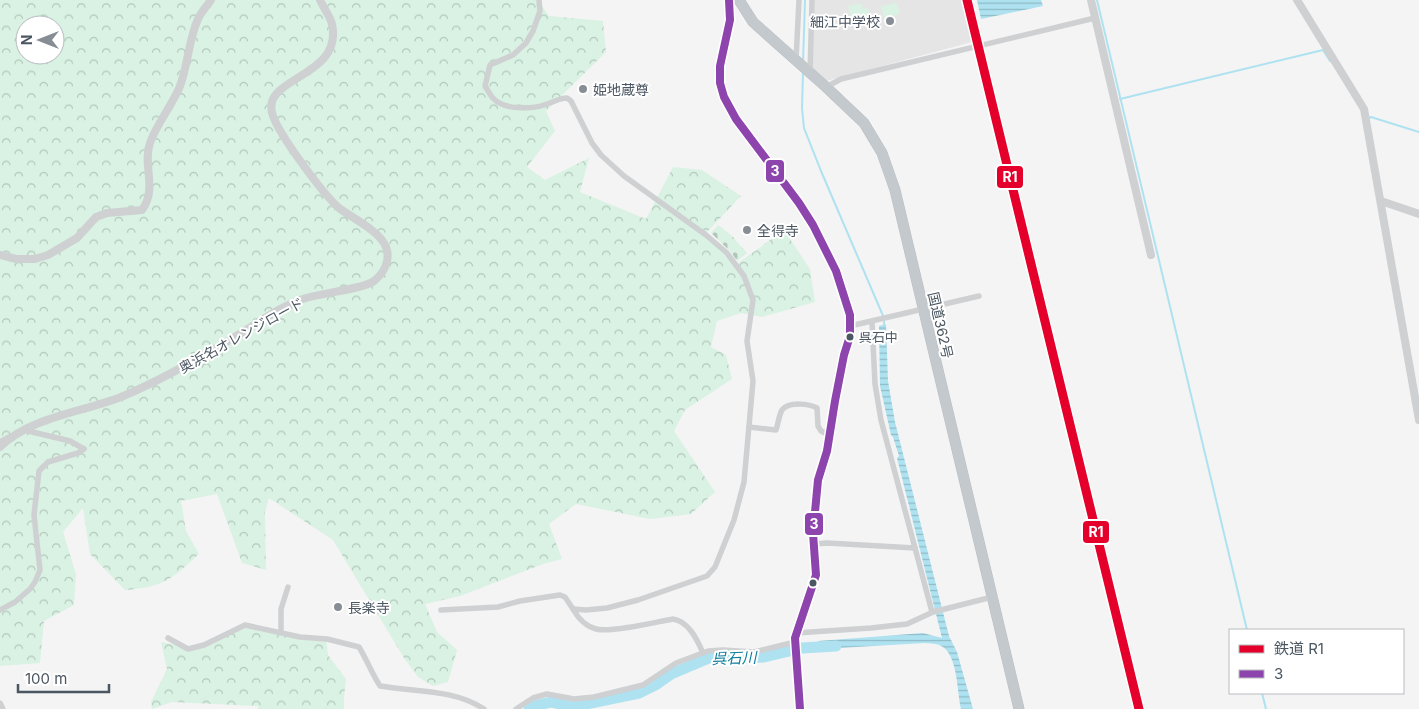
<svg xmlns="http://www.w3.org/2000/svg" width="1419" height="709" font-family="Inter,'Noto Sans JP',sans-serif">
<defs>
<pattern id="forest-crowns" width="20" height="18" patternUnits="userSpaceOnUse" patternTransform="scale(1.25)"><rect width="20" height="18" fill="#d9f2e3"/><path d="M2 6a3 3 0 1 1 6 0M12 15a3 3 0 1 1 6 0" fill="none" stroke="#b2c7bb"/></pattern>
<pattern id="cemetery-stones" width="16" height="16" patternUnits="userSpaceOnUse" patternTransform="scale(1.25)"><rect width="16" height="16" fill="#d9f2e3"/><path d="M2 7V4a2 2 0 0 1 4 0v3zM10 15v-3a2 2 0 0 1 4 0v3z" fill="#b2c7bb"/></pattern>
<pattern id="water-rules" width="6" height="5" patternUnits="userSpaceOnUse" patternTransform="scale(1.25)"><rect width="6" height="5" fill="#aee2f0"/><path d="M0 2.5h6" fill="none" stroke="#90bac6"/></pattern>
</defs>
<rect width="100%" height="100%" fill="#f4f4f4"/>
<!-- education -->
<polygon fill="#e6e5e6" points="814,0 962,0 972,42 826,81 812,68"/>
<!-- green -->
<g fill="#d9f2e3">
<polygon points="861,3 863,9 868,8 871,21 853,25 848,6"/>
<polygon points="897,3 900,14 884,18 881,6"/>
</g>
<!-- forest -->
<g fill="url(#forest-crowns)" fill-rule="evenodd">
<path d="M0,0H538L549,16L603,21L606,52L546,111L555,131L527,167L545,180L589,158L580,192L646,219L673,167L702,170L741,196L707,232L734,266L784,230L810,269L815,302L762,317L741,313L717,321L711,347L726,355L732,379L685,410L674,431L715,492L691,514L650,519L576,504L549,524L562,559L543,564L460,596L425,604L437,632L457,650L448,682L433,686L418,677L404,658L333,540L269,498L265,512L266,570L242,563L217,494L181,501L186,531L199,554C172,579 164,587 125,590L90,554L83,508L63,532L76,574L74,605L44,621L40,663L0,666ZM25,25H55V55H25Z"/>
<polygon points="245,625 294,636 326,637 328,655 346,679 344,697 344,709 258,709 258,706 172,702 152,709 151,702 167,669 161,642 192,648"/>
</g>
<!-- cemetery -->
<polygon fill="url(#cemetery-stones)" points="718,225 731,235 747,253 737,261 731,252 711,233"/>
<!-- water -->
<g fill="url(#water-rules)">
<polygon points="977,0 1041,0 1043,6 981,19"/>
<path d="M886,324L888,381L895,422L949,636L957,652L973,709H961C957,693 958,654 941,646C937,643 930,644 925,643L822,649L818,641L923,633L942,638L897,458L899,456L893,437L891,435L880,386L879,326Z"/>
</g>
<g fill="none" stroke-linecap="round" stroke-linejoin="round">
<!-- stream -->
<g stroke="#aee2f0" stroke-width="2">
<polyline points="1097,0 1247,630"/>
<polyline points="803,63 805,0"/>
<polyline points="803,72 802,108 804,128 821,171 884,318 884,326"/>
<polyline points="1120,99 1323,50 1330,61"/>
<polyline points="1367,119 1371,117 1419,132"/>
<polyline points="1262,693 1266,709"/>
</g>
<!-- river -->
<polyline stroke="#aee2f0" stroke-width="11" points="529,709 534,706 551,702 572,707 639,693 657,684 671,674 709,658 723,656 743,658 764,657 802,648 836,646"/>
<defs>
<polyline id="trunk" points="739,0 753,22 826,87 864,123 882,153 895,190 1019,709"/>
</defs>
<!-- trunk casing -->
<use href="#trunk" stroke="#b9bec3" stroke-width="11"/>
<!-- minor -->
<g stroke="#ced0d2" stroke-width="5.5">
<path d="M539,0L540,11L533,31L526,43L513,55L490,65L485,86C488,90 490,96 494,99C504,110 532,109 544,105C553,103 558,98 567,98L571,101L592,143L601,155L624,176L706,235L727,253L744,276L753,300L747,341L753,381L744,482L734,520L715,567L707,576L638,600L607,608L586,610L573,609C578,618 585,626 596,629C611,633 656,622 673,619C688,621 697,639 703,653"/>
<polyline points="729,0 730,20 720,66 720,83 724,97 736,119 799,203 813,225 836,271 850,315 850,336 844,355 835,401 827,451 818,480 813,533 816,575 795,638 796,645"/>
<polyline points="796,60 799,0"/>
<polyline points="810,74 812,0"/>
<polyline points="826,87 841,79 1095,18"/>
<polyline points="872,322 875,384 881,420 932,612"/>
<polyline points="850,326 979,296"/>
<path d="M749,427L776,430C778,424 779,415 782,410C789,401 810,404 817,408L818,426L821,431L829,435"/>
<polyline points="24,430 70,441 84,449"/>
<polyline points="0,442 11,436"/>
<polyline points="815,544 827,543 915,548"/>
<polyline points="0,610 15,602 30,589 35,582 40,570 34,515 39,471 48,462 78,453 84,449"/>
<polyline points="441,610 498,607 520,601 560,595 565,597 573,609"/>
<polyline points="281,632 281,609 288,587"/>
<polyline points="796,633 871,628 907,624 933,612 992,597"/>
<path d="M168,638L188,649L204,645L245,625L300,637L327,639L359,647C367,660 372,674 380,686C415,692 454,689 484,709"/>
<polyline points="0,703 3,709"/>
<polyline points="516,709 533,698 547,694 574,699 594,697 643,685 676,663 708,651 723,650 754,652 795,642"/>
</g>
<!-- tertiary -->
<g stroke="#ced0d2" stroke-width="8">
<polyline points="1091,0 1151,255"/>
<polyline points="1297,0 1364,109 1419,420"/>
<polyline points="1381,201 1419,214"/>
<path d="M0,255L16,259H35L48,255L77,238L96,217L107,213L142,210C158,188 142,166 150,143C157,123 172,106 180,86C188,65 189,38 198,19C201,12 207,6 211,0"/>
<path d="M0,447C30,417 83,412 121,397C162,380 200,358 238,335C260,322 282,305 306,298C322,293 363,289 374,281C384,273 391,260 386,247C380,231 352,218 339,208C323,194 280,136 273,116C258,76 344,79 332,24C330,16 323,7 320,0"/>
<polyline points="796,645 800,709"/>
</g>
<!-- trunk -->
<use href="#trunk" stroke="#c4c9cd" stroke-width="10"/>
<defs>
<polyline id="bus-1" points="729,0 730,20 720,66 720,83 724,97 736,119 799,203 813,225 836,271 850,315 850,336 844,355 835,401 827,451 818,480 813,533 816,575 795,638 800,709"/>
</defs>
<!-- bus-1 casing -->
<use href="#bus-1" stroke="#fff" stroke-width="11"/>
<!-- bus-1 -->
<use href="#bus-1" stroke="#8e44ad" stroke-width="8"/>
<defs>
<polyline id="rail-1" points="967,0 1139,709"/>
</defs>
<!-- rail-1 casing -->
<use href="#rail-1" stroke="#fff" stroke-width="12"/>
<!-- rail-1 -->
<use href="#rail-1" stroke="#e4002b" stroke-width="9"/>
</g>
<!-- markers -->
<g fill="#868d94" stroke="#fff" stroke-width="2">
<circle cx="890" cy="21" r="5"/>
<circle cx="583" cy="89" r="5"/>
<circle cx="747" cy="230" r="5"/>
<circle cx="338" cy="607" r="5"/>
</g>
<g fill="#4a5661" stroke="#fff" stroke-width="2">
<circle cx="850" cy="337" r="4.5"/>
<circle cx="813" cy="583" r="4.5"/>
</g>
<g text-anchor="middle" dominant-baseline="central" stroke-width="4" stroke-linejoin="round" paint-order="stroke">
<!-- bus labels -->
<g font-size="13" fill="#4a5661" stroke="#fff" text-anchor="start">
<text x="859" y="337">呉石中</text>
</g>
<!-- poi labels -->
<g font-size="14" fill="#4a5661" stroke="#fff" text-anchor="start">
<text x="880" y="21" text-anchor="end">細江中学校</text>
<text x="593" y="89">姫地蔵尊</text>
<text x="757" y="230">全得寺</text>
<text x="348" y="607">長楽寺</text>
</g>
<!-- street labels -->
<g font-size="14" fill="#4a5661" stroke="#fff">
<text transform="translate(941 325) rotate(77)">国道362号</text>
<text transform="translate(241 335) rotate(-29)">奥浜名オレンジロード</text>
</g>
<!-- water labels -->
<g font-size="15" font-style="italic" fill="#0c7c9b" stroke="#fff">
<text transform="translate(734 658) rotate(-2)">呉石川</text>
</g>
</g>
<g stroke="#fff" stroke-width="2">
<rect x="765" y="159" width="20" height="24" rx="5" fill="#8e44ad"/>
<rect x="996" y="165" width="28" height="24" rx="5" fill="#e4002b"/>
<rect x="804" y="512" width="20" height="24" rx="5" fill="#8e44ad"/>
<rect x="1082" y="520" width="28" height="24" rx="5" fill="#e4002b"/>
</g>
<g font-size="14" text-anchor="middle" font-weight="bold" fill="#fff">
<text x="775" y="176">3</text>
<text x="1010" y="182">R1</text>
<text x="814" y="529">3</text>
<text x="1096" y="537">R1</text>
</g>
<!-- legend -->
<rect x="1229" y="629" width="175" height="65" fill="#ffffff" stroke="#b7bbc0"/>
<rect x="1239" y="645" width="25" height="8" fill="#e4002b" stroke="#b7bbc0"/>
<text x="1274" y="654" font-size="15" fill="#4a5661">鉄道 R1</text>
<rect x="1239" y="670" width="25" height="8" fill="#8e44ad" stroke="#b7bbc0"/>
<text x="1274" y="679" font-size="15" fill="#4a5661">3</text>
<!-- north arrow -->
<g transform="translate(40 40) rotate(270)"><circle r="24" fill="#ffffff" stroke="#b7bbc0"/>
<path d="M0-4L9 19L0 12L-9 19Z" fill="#868d94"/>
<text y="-8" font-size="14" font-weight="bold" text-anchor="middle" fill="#4a5661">N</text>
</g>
<!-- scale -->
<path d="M18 684v8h91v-8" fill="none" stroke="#4a5661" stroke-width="2.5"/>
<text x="25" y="684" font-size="15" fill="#4a5661" stroke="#ffffff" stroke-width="4" paint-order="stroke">100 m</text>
</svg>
